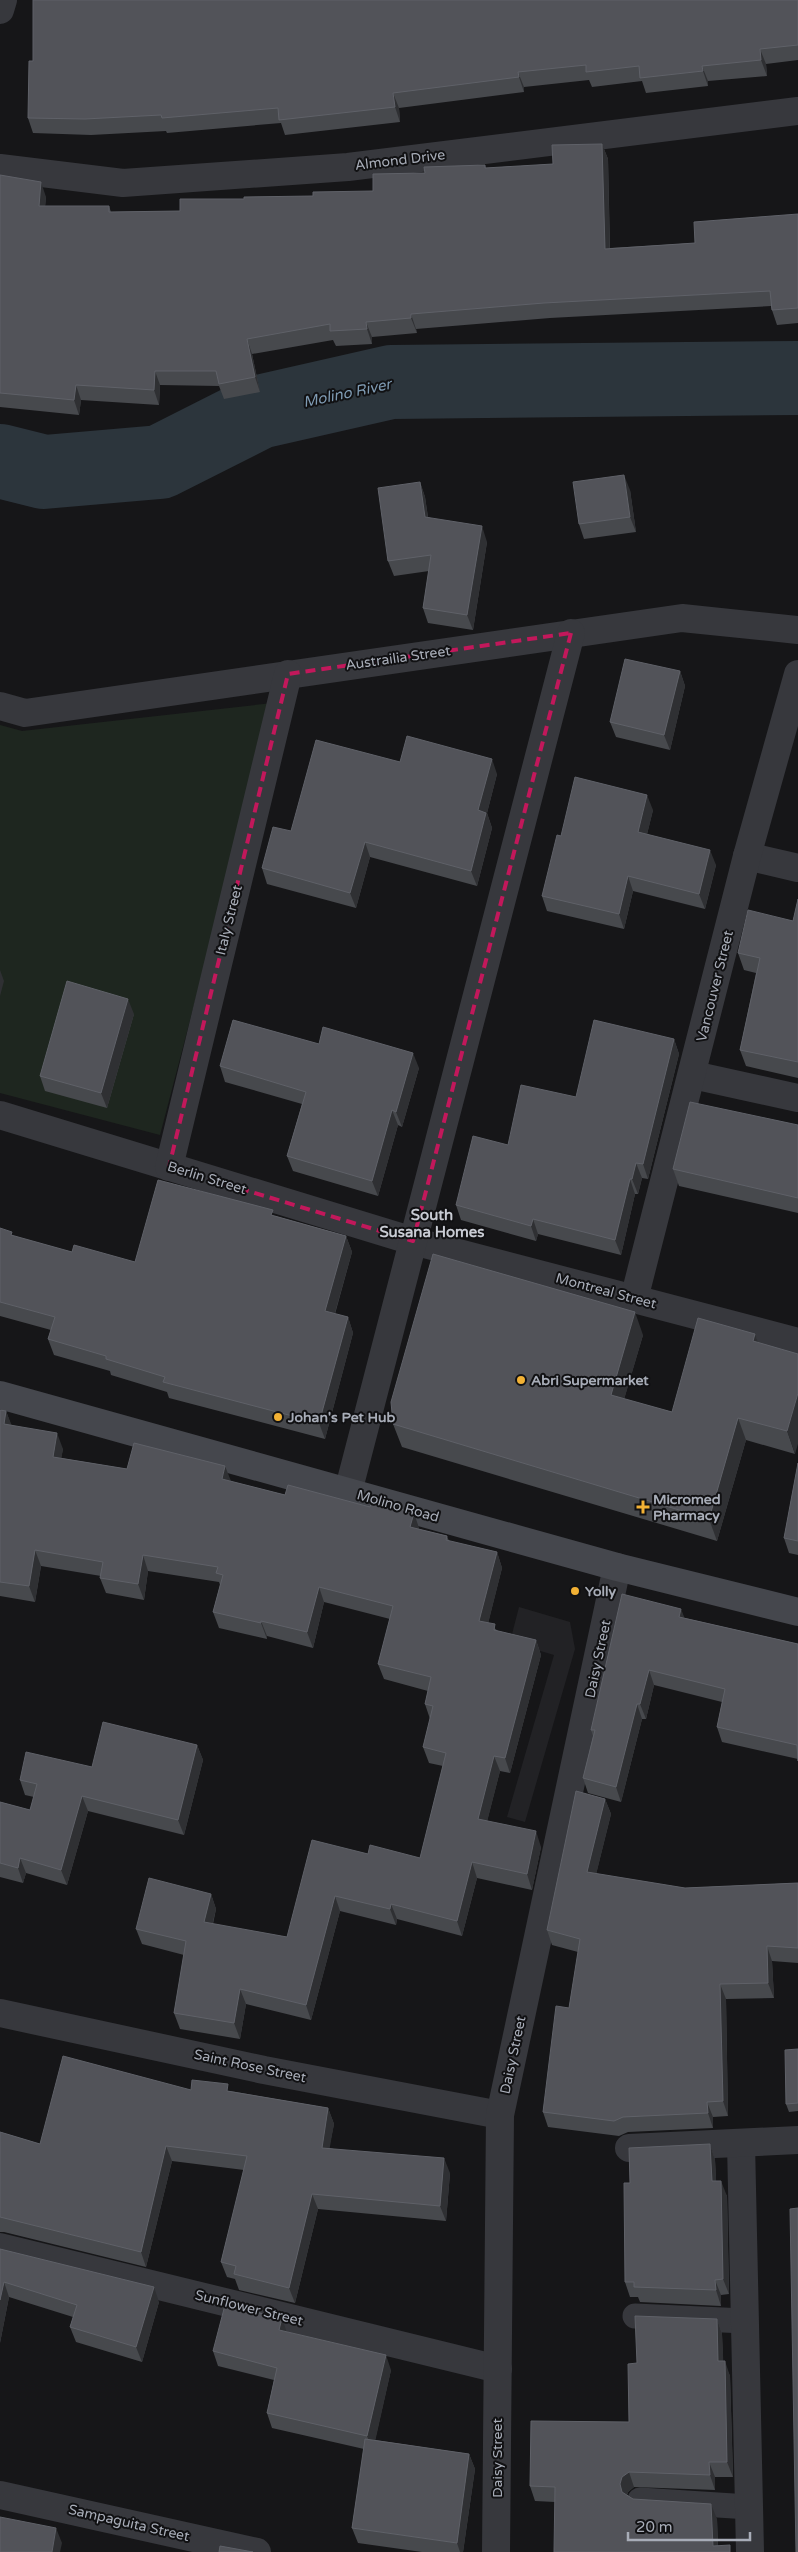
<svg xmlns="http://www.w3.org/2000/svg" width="798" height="2552" font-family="'Varela Round',sans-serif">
<rect width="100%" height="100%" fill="#161618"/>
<!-- built -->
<polygon fill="#222225" points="519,1607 570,1622 575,1649 525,1822 507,1817 554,1655 510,1642"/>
<!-- green -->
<polygon fill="#1e261f" points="273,703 160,1135 0,1093 0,725 22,731"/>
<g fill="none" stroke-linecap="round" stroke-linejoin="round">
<!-- river -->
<polyline stroke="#2c353c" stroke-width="74" points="0,461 44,472 160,462 259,412 391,382 798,378"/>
<!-- service -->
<g stroke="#37383d" stroke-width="25">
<polyline points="635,2316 745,2321"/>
<polyline points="640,2500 749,2507"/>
</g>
<!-- minor -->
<g stroke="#37383d" stroke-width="28">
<polyline points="0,10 3,0"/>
<polyline points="0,706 25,713 682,618 798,630"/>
<polyline points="747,856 798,868"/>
<polyline points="693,1075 798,1098"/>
<polyline points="0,1115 413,1241 798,1342"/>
<polyline points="169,1167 288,674"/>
<polyline points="634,1299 747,856 798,674"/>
<polyline points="348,1492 571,633"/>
<polyline points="0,2013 264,2070 500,2115"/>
<polyline points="741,2143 750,2552"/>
<polyline points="629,2148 798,2140"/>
<polyline points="0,2247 498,2369"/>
<polyline points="0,2495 257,2552"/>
<polyline points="496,2552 500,2115 617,1567"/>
</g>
<!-- tertiary -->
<polyline stroke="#37383d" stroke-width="28" points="0,168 123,183 348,167 798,111"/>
<!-- secondary -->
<polyline stroke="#45474d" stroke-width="28" points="0,1395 617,1567 798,1612"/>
</g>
<!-- wall -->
<g fill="#47494d">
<polygon points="798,0 798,60 766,64 767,76 708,81 708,86 646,93 642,81 592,87 589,80 524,87 524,92 399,108 400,122 285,135 281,123 167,133 166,131 91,135 33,133 28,118 33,61"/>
<polygon points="602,144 608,159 610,248 695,243 798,214 798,323 777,325 772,310 771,306 550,318 416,329 417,333 372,337 372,344 336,346 333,340 252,354 260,392 224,399 219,386 160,385 159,405 81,400 79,415 0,407 0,175 46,197 45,206 109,206 111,212 180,211 244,199 313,196 373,191 425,173 485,165 486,168 553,164"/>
<polygon points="420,482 425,497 428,517 487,542 473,630 428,623 423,608 429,571 394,576 388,561"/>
<polygon points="630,490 636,532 584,539 579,524"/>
<polygon points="680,671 685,686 670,750 616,737 610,722"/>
<polygon points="400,762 497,774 487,813 492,828 477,886 370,857 356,908 267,884 262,868 291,831"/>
<polygon points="653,810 647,834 716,865 705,909 633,891 624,929 547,911 542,896 561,836"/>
<polygon points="798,899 798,1078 746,1066 740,1050 756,973 744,970 738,953 793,921"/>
<polygon points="134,1014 107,1108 45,1091 40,1076"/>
<polygon points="674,1039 679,1054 648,1179 642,1178 638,1194 635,1194 621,1255 538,1234 536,1241 461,1220 456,1205 508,1145 576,1097"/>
<polygon points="319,1044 419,1068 402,1127 398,1125 378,1196 293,1171 287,1156 302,1104 225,1082 220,1066"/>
<polygon points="798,1125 798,1213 679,1186 673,1169"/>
<polygon points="275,1216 346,1236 352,1252 335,1314 348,1317 353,1333 325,1439 169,1398 167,1392 111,1375 110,1371 54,1355 48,1339 51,1330 0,1316 0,1228 13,1236 72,1252 135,1262"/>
<polygon points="755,1334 795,1454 746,1440 717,1541 402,1447 393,1424 643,1335 624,1399 672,1412"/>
<polygon points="0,1410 6,1411 11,1425 63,1449 61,1458 127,1469 230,1481 285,1495 414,1513 419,1529 447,1536 449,1541 497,1552 502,1568 488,1623 498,1631 536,1640 541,1655 510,1773 500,1771 487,1821 541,1847 532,1890 477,1878 462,1936 397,1919 396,1925 340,1911 311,2020 246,2004 240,2039 180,2029 174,2013 184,1955 142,1944 136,1929 211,1894 216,1909 213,1924 287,1937 368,1854 420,1858 443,1766 429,1763 423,1747 430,1719 425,1704 428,1691 384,1679 378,1664 390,1619 324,1602 313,1648 267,1636 267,1639 219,1628 213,1612 220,1585 219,1582 148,1571 144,1600 106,1593 100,1578 101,1576 41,1566 35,1602 0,1596"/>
<polygon points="798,1463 798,1555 789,1553 784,1538"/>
<polygon points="685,1618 798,1644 798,1759 722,1742 717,1727 722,1702 654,1685 646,1719 642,1719 621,1802 588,1793 583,1778 593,1736 591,1730"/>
<polygon points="197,1745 203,1760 184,1835 88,1811 67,1885 26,1873 23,1883 0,1877 0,1802 30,1810 34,1797 25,1795 20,1780 92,1767"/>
<polygon points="605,1799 611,1814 596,1874 685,1888 798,1883 798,1963 772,1961 774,1998 726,1999 728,2116 713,2117 713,2128 628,2132 619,2136 548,2127 543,2112 569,2008 578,1952 552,1945 547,1930"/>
<polygon points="798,2049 798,2111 789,2112 786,2104"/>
<polygon points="191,2090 230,2091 328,2108 334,2124 329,2148 450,2173 446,2221 318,2209 295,2303 239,2290 235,2279 227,2277 221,2262 244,2170 172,2161 146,2267 4,2232 0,2232 0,2132 40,2144"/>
<polygon points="710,2144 715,2160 716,2181 727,2196 729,2294 721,2295 721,2306 640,2302 638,2297 630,2297 625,2282 630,2183"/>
<polygon points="0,2249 159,2302 142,2362 76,2342 70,2327 73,2317 9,2297 0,2343"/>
<polygon points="717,2319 722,2334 723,2361 730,2376 733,2477 715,2477 715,2490 634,2487 628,2492 627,2495 633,2499 717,2519 718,2546 555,2502 535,2501 530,2486 629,2422 637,2363"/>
<polygon points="287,2332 391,2370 375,2440 469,2454 475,2469 463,2552 422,2552 358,2543 352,2528 364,2449 272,2428 267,2413 274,2380 218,2366 213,2351"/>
</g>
<!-- shaded-wall -->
<g fill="#2f3033">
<polygon points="760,49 766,64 767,76 761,60"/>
<polygon points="702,66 708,81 708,86 703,71"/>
<polygon points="518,72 524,87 524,92 519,77"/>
<polygon points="393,93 399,108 400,122 395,107"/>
<polygon points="602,144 608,159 610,264 605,249"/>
<polygon points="41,182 46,197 44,221 39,206"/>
<polygon points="411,314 416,329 417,333 411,318"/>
<polygon points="366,322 372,337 372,344 367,329"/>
<polygon points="247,339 252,354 260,392 255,377"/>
<polygon points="155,371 160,385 159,405 154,390"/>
<polygon points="76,385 81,400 79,415 74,400"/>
<polygon points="624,475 630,490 636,532 630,517"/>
<polygon points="420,482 425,497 430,532 425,517"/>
<polygon points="482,526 487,542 473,630 467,615"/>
<polygon points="680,671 685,686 670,750 664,735"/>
<polygon points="492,759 497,774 487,813 492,828 477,886 471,871 478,810"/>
<polygon points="647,795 653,810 644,847 638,832"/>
<polygon points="365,842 370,857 356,908 350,893"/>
<polygon points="710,850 716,865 705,909 699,894"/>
<polygon points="628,876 633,891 624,929 619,914"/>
<polygon points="0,970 4,981 0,996"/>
<polygon points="128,999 134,1014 107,1108 101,1093"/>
<polygon points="674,1039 679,1054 648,1179 643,1164"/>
<polygon points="413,1053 419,1068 402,1127 396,1112"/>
<polygon points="392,1110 398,1125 378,1196 372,1181"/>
<polygon points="636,1163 642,1178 638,1194 632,1179"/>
<polygon points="630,1179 635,1194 621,1255 615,1240"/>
<polygon points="533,1219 538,1234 536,1241 531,1226"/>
<polygon points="346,1236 352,1252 331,1327 325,1311"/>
<polygon points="635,1312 643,1335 619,1417 611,1395"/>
<polygon points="348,1317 353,1333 325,1439 319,1423"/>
<polygon points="755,1334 763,1356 753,1341"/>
<polygon points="798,1393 798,1444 795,1454 787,1431"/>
<polygon points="6,1411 12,1426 4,1424"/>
<polygon points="738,1418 746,1440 717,1541 709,1519"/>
<polygon points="57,1433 63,1449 59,1472 53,1457"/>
<polygon points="225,1466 231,1481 222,1479"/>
<polygon points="414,1513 419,1528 416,1542 410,1527"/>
<polygon points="35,1550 41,1566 35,1602 29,1586"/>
<polygon points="497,1552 502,1568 485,1636 479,1621"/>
<polygon points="143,1555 148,1571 144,1600 138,1584"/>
<polygon points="319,1587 324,1602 313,1648 307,1632"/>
<polygon points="681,1609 687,1624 679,1617"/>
<polygon points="261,1621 267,1636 267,1639 261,1623"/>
<polygon points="536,1640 541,1655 510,1773 505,1758"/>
<polygon points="649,1670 654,1685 646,1719 640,1704"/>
<polygon points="637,1704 642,1719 621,1802 616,1787"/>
<polygon points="197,1745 203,1760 184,1835 178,1820"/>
<polygon points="494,1756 500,1771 484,1834 478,1819"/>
<polygon points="82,1796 88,1811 67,1885 61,1870"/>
<polygon points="605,1799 611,1814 593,1887 587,1872"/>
<polygon points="536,1831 541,1847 532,1890 527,1874"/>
<polygon points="20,1858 26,1873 23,1883 18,1868"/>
<polygon points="472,1862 477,1878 462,1936 457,1921"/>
<polygon points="211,1894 216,1909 209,1938 204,1922"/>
<polygon points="335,1896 340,1911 311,2020 306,2005"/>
<polygon points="391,1904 397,1919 396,1925 390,1909"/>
<polygon points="767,1946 772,1961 774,1998 768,1983"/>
<polygon points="720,1984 726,1999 728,2116 723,2101"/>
<polygon points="240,1989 246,2004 240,2039 234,2023"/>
<polygon points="707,2102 713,2117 713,2128 708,2113"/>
<polygon points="328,2108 334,2124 327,2163 322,2148"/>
<polygon points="710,2144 715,2160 717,2196 712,2181"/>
<polygon points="166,2146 172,2161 146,2267 141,2252"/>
<polygon points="444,2158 450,2173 446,2221 440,2206"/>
<polygon points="721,2181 727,2196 729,2294 723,2279"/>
<polygon points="312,2194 318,2209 295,2303 289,2288"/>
<polygon points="715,2280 721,2295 721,2306 716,2290"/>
<polygon points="4,2282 9,2297 0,2343 0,2300"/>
<polygon points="154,2287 159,2302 142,2362 136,2347"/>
<polygon points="282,2318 287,2333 279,2330"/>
<polygon points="717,2319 722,2334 724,2376 718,2361"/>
<polygon points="386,2355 391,2370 373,2451 367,2436"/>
<polygon points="725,2361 730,2376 733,2477 727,2462"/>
<polygon points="469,2454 475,2469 463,2552 460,2552 457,2543"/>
<polygon points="709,2462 715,2477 715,2490 710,2475"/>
<polygon points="629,2472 634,2487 628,2492 626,2500 622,2492 620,2484 622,2477"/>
<polygon points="711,2504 717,2519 718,2552 713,2546"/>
<polygon points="56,2528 62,2543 60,2552 52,2552"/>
</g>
<!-- building -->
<g fill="#525359" stroke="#5f6168">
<polygon points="33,0 798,0 798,45 760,49 761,60 702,66 703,71 640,78 639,66 586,72 586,65 518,72 519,77 393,93 395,107 279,120 278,108 162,118 161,115 85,119 28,118 29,61 33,61"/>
<polygon points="602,144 605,249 695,243 694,222 798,214 798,308 772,310 770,291 544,303 411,314 411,318 366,322 367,329 330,331 330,324 247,339 255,377 219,384 216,371 155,371 154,390 76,385 74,400 0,393 0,175 41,182 39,206 109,206 109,212 180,211 180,199 244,199 244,197 313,196 313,192 373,191 373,174 425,173 424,167 485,165 485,168 553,164 552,145"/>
<polygon points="624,475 630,517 579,524 573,482"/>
<polygon points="420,482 425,517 482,526 467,615 423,608 431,555 388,561 378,488"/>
<polygon points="625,659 680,671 664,735 610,722"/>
<polygon points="407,736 492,759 478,810 486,813 471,871 365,842 350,893 262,868 273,827 291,831 316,740 400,762"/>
<polygon points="575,777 647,795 638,832 710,850 699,894 628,876 619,914 542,896 557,835 561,836"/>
<polygon points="798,899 798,1062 740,1050 760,958 738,953 748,910 793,921"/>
<polygon points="67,981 128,999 101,1093 40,1076"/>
<polygon points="233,1020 319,1044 323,1027 413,1053 396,1112 392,1110 372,1181 287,1156 306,1092 220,1066"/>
<polygon points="594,1020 674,1039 643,1164 636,1163 632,1179 630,1179 615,1240 533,1219 531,1226 456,1205 473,1136 508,1145 521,1085 576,1097"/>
<polygon points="690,1102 798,1125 798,1198 673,1169"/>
<polygon points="158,1180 273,1210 271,1215 346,1236 325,1311 348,1317 319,1423 163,1382 165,1377 106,1359 106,1356 48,1339 55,1317 0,1302 0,1228 12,1232 11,1235 72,1252 74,1245 135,1262"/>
<polygon points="433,1254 635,1312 611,1395 672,1412 698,1318 755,1334 753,1341 798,1354 798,1393 787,1431 738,1418 709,1519 393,1424 391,1402"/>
<polygon points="0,1410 6,1411 4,1424 57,1433 53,1457 127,1469 134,1443 225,1466 222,1479 285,1495 288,1485 370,1507 372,1501 414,1513 410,1527 447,1536 446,1540 497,1552 479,1621 495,1624 494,1630 536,1640 505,1758 494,1756 478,1819 536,1831 527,1874 472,1862 457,1921 391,1904 390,1909 335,1896 306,2005 240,1989 234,2023 174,2013 186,1941 136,1929 149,1878 211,1894 204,1922 287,1937 312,1840 368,1854 370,1845 420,1858 446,1753 423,1747 433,1706 425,1704 431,1677 378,1664 393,1606 319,1587 307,1632 261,1621 261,1623 213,1612 223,1575 216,1573 218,1567 143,1555 138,1584 100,1578 103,1562 35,1550 29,1586 0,1582"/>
<polygon points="798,1463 798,1541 784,1538"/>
<polygon points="622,1594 681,1609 679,1617 798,1644 798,1761 797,1745 717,1727 725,1689 649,1670 640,1704 637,1704 616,1787 583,1778 595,1730 591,1730"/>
<polygon points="103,1722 197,1745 178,1820 82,1796 61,1870 20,1858 18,1868 0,1863 0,1802 30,1810 37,1784 20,1780 26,1752 92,1767"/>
<polygon points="576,1791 605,1799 587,1872 685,1888 798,1883 798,1948 767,1946 768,1983 720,1984 723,2101 707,2102 708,2113 623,2117 614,2121 543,2112 556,2006 569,2008 580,1939 547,1930"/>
<polygon points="798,2049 798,2103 786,2104 785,2050"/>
<polygon points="63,2056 191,2090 192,2080 228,2084 227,2091 328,2108 322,2148 444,2158 440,2206 312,2194 289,2288 234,2274 236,2266 221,2262 247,2156 166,2146 141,2252 0,2217 0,2132 40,2144"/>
<polygon points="710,2144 712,2181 721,2181 723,2279 715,2280 716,2290 634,2287 634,2282 625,2282 624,2183 630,2183 629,2148"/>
<polygon points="798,2208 798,2552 796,2552 790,2209"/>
<polygon points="0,2249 154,2287 136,2347 70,2327 77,2305 4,2282 0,2300"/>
<polygon points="225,2305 282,2318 279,2330 386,2355 367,2436 267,2413 277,2368 213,2351"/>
<polygon points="635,2316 717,2319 718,2361 725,2361 727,2462 709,2462 710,2475 629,2472 622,2477 620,2484 622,2492 633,2499 711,2504 713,2546 730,2545 730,2552 554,2552 555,2487 530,2486 531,2421 629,2422 628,2364 637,2363"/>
<polygon points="365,2439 469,2454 457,2543 352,2528"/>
<polygon points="0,2517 56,2528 52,2552 0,2552"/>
<polygon points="220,2546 253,2552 219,2552"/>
</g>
<!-- marked area -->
<path fill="none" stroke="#c2185b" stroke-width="4" stroke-dasharray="10 6" stroke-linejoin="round" d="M571,633L413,1241L169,1167L288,674Z"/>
<!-- markers -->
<g fill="#f2b134" stroke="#111113" stroke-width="2">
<circle cx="521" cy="1380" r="5"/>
<circle cx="278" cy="1417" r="5"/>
<path d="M640.5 1499.5h5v5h5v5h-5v5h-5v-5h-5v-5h5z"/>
<circle cx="575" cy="1591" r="5"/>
</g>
<g text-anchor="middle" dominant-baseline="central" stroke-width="4" stroke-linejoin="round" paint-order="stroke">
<!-- street labels -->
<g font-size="14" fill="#a8adb8" stroke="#111113">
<text transform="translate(400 160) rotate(-7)">Almond Drive</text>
<text transform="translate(398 658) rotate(-8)">Austrailia Street</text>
<text transform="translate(229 920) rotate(-76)">Italy Street</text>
<text transform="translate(715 986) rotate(-76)">Vancouver Street</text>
<text transform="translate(207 1178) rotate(17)">Berlin Street</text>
<text transform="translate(606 1291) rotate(15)">Montreal Street</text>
<text transform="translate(398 1506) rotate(16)">Molino Road</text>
<text transform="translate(598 1659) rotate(-78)">Daisy Street</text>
<text transform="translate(513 2055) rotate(-78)">Daisy Street</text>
<text transform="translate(250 2066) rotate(12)">Saint Rose Street</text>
<text transform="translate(249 2308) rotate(14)">Sunflower Street</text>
<text transform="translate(497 2458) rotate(-90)">Daisy Street</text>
<text transform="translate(129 2523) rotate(13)">Sampaguita Street</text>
</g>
<!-- poi labels -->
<g font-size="14" font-weight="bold" fill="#a8adb8" stroke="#111113" text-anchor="start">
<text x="531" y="1380">Abri Supermarket</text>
<text x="288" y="1417">Johan's Pet Hub</text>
<text x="653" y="1499">Micromed<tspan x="653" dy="16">Pharmacy</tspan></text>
<text x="585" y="1591">Yolly</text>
</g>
<!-- water labels -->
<g font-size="15" font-style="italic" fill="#7f9bb3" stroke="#111113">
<text transform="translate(347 393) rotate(-12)">Molino River</text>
</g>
<!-- neighbourhood labels -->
<g font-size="15" font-weight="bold" fill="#c9ccd4" stroke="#111113">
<text x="432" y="1215">South<tspan x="432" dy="17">Susana Homes</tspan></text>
</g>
</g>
<!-- scale -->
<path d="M628 2532v8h122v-8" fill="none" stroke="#a8adb8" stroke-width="2.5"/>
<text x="636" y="2532" font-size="15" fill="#a8adb8" stroke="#111113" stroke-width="4" paint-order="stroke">20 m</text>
</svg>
